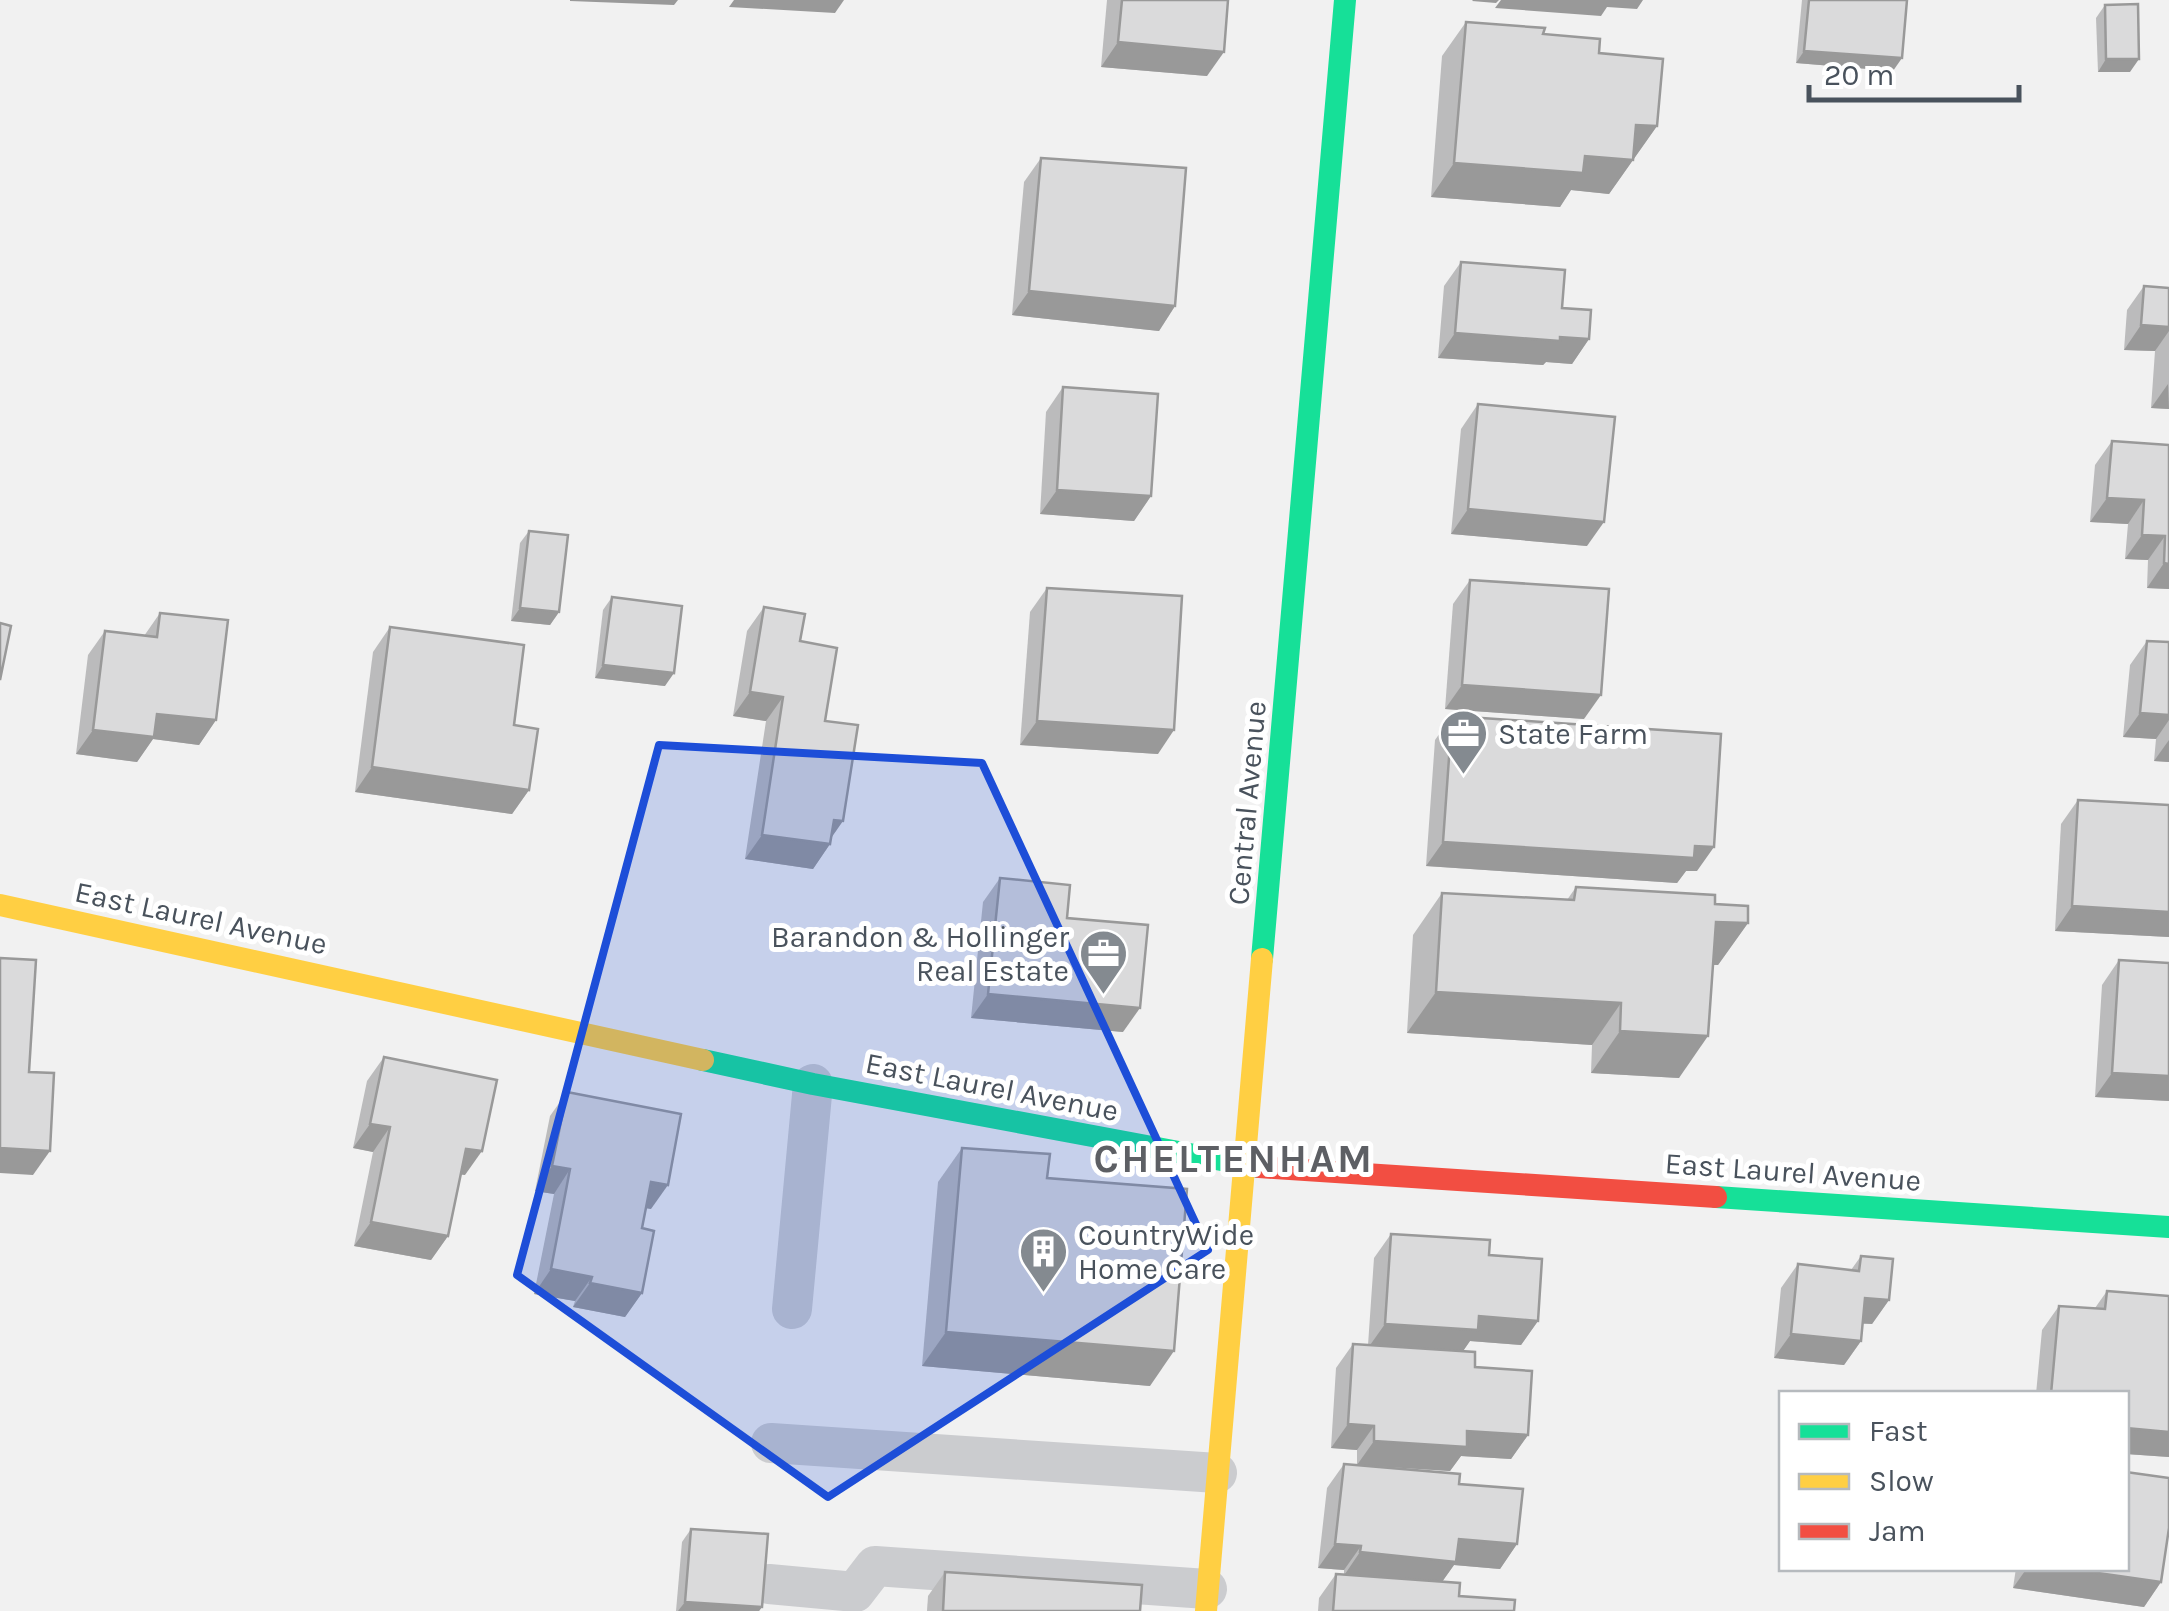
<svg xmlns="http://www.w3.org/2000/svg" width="2169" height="1611" font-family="Karla,sans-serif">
<rect width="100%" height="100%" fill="#f1f1f1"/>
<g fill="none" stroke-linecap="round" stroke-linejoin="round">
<!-- lane -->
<g stroke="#cbcccf" stroke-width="40">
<polyline points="792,1309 813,1084"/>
<polyline points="771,1443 1217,1473"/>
<polyline points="769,1584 855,1592 875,1566 1207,1589"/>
</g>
<!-- fast -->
<g stroke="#16e098" stroke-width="22">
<polyline points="1262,959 1345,0"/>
<polyline points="703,1060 813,1084 1259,1167"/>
<polyline points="1716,1197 2169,1227"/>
</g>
<!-- slow -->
<g stroke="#ffcf43" stroke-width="22">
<polyline points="0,905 703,1060"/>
<polyline points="1206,1611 1262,959"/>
</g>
<!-- jam -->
<polyline stroke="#f24e42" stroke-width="22" points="1259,1167 1716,1197"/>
</g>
<!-- wall -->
<g fill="#bbbbbc">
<polygon points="1107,0 1228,0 1207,76 1101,67"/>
<polygon points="1802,0 1907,0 1893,71 1796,63"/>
<polygon points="2105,5 2130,72 2098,72 2096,18"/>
<polygon points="1466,22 1543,34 1599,53 1657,126 1609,194 1571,190 1560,207 1431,197 1442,56"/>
<polygon points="1041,158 1175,306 1159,331 1012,315 1024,182"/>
<polygon points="1461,262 1562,308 1589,339 1572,364 1546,362 1543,365 1438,358 1444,286"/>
<polygon points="2144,286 2169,288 2169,409 2151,408 2155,351 2124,350 2127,310"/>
<polygon points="1063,387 1151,496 1134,521 1040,514 1046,412"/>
<polygon points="1478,404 1587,546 1451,534 1461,429"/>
<polygon points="2112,441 2169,445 2169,589 2147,588 2148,560 2125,559 2128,524 2090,522 2095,465"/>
<polygon points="529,531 559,612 550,625 511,621 520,543"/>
<polygon points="1470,580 1584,719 1445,709 1453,604"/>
<polygon points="1047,588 1158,754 1020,745 1030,612"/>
<polygon points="612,597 665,686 595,678 603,610"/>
<polygon points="764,607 800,641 825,721 831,838 830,844 813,869 745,859 766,721 733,716 747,631"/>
<polygon points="160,613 216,720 199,745 153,739 137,762 76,754 88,655 105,631 144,636"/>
<polygon points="390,627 514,725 529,790 512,814 355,792 373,652"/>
<polygon points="2147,641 2169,642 2169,762 2154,761 2156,739 2123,737 2130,665"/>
<polygon points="1452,716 1697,871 1686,871 1677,883 1426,866 1435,740"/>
<polygon points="2078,800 2169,805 2169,937 2055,931 2061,824"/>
<polygon points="1000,878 1067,918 1123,1032 971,1018 983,902"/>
<polygon points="1576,887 1715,904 1748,923 1718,965 1713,965 1679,1078 1591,1073 1592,1045 1407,1033 1413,935 1442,893 1567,900"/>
<polygon points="2119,960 2169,963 2169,1101 2095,1097 2102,985"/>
<polygon points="384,1057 465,1175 461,1174 448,1236 431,1260 354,1246 373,1152 353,1148 367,1081"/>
<polygon points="567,1092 651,1209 646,1208 642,1228 642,1293 625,1317 573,1307 575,1301 534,1294 554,1194 535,1191 550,1116"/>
<polygon points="962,1148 1047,1178 1150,1386 922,1366 938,1182"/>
<polygon points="1391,1234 1489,1255 1538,1321 1521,1345 1470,1341 1463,1351 1528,1435 1511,1459 1461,1456 1450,1471 1386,1467 1459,1484 1517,1544 1500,1569 1454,1565 1442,1582 1459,1596 1514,1611 1318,1611 1319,1598 1336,1574 1344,1574 1344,1570 1318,1568 1327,1488 1344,1464 1357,1465 1357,1450 1331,1448 1336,1368 1353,1344 1368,1345 1374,1258"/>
<polygon points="1861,1256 1889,1300 1872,1324 1863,1324 1861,1341 1844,1365 1774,1358 1781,1288 1798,1264 1851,1270"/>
<polygon points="2107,1291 2169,1296 2169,1457 2126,1454 2126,1394 2036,1394 2042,1330 2059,1306 2095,1308"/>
<polygon points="691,1529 762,1607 759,1611 676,1611 682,1542"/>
<polygon points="2016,1568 2126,1568 2161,1582 2144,1607 2013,1588"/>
<polygon points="945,1572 1140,1611 927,1611 928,1596"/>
</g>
<!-- shaded-wall -->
<g fill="#999">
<polygon points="570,0 678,0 674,5 570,1"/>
<polygon points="734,0 844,0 835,13 729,7"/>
<polygon points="1473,0 1499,0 1496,3 1472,1"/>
<polygon points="1501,0 1643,0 1637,9 1607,7 1601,16 1495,8"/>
<polygon points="1118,42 1224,52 1207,76 1101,67"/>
<polygon points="1804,51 1902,58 1893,71 1796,63"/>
<polygon points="2106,59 2139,59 2130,72 2098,72"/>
<polygon points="1636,125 1657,126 1609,194 1571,190 1560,207 1431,197 1454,163 1585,156"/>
<polygon points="1029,291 1175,306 1159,331 1012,315"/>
<polygon points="2141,325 2169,327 2169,331 2155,351 2124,350"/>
<polygon points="1455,333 1560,337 1589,339 1572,364 1546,362 1543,365 1438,358"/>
<polygon points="2168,384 2169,409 2151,408"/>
<polygon points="1057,490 1151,496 1134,521 1040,514"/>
<polygon points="2107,498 2144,500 2128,524 2090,522"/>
<polygon points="1468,509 1604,522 1587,546 1451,534"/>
<polygon points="2142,535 2165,536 2148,560 2125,559"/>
<polygon points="2164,563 2169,564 2169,589 2147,588"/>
<polygon points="520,608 559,612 550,625 511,621"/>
<polygon points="603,665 674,673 665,686 595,678"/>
<polygon points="1462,685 1601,695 1584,719 1445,709"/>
<polygon points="750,692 783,697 766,721 733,716"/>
<polygon points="2140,713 2169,715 2169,720 2156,739 2123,737"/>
<polygon points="157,714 216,720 199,745 153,739 137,762 76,754 93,730"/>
<polygon points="1037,721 1174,730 1158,754 1020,745"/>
<polygon points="2169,740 2169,762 2154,761"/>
<polygon points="372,767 529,790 512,814 355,792"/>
<polygon points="834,820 843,821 827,844 830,844 813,869 745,859 762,835"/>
<polygon points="1443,842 1695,846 1714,847 1697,871 1686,871 1677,883 1426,866"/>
<polygon points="2072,906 2169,912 2169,937 2055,931"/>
<polygon points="1716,922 1748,923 1718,965 1687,964"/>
<polygon points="1436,992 1621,1003 1592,1045 1407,1033"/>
<polygon points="988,994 1140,1008 1123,1032 971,1018"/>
<polygon points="1620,1031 1708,1036 1679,1078 1591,1073"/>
<polygon points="2112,1073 2169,1076 2169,1101 2095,1097"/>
<polygon points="370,1124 390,1127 373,1152 353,1148"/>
<polygon points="0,1148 50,1151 33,1175 0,1173"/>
<polygon points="466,1149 482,1151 465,1175 449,1173"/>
<polygon points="552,1166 570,1169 554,1194 535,1191"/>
<polygon points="651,1182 668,1185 651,1209 634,1206"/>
<polygon points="371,1222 448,1236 431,1260 354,1246"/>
<polygon points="551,1269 592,1277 575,1301 534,1294"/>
<polygon points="590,1283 642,1293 625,1317 573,1307"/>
<polygon points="1865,1298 1889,1300 1872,1324 1848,1322"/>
<polygon points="1479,1316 1538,1321 1521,1345 1470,1341 1461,1354 1368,1348 1385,1324"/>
<polygon points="946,1332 1174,1351 1150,1386 922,1366"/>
<polygon points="1791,1334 1861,1341 1844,1365 1774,1358"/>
<polygon points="1348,1424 1374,1426 1357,1450 1331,1448"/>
<polygon points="2126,1428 2169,1432 2169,1457 2126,1454"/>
<polygon points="1467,1431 1528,1435 1511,1459 1461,1456 1450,1471 1357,1465 1374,1441"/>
<polygon points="1459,1539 1517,1544 1500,1569 1454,1565 1439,1586 1343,1577 1360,1552"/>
<polygon points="1335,1544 1361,1546 1344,1570 1318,1568"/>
<polygon points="2027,1568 2063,1568 2161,1582 2144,1607 2013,1588"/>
<polygon points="685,1602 762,1607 759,1611 678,1611"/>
</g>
<!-- building -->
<g fill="#dadadb" stroke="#999" stroke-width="2.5">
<polygon points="1122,0 1228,0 1224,52 1118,42"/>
<polygon points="1809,0 1907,0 1902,58 1804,51"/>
<polygon points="2138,4 2139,59 2106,59 2105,5"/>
<polygon points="1466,22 1545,28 1543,34 1600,39 1599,53 1663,59 1657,126 1636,125 1633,160 1585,156 1583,173 1454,163"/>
<polygon points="1041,158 1186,168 1175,306 1029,291"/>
<polygon points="1461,262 1565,270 1562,308 1591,310 1589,339 1560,337 1560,341 1455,333"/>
<polygon points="2144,286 2169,288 2169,327 2141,325"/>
<polygon points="1063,387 1158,394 1151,496 1057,490"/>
<polygon points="1478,404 1615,417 1604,522 1468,509"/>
<polygon points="2112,441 2169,445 2169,564 2164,563 2165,536 2142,535 2144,500 2107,498"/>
<polygon points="529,531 568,535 559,612 520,608"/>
<polygon points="1470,580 1609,589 1601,695 1462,685"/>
<polygon points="1047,588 1182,596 1174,730 1037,721"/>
<polygon points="612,597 682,606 674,673 603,665"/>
<polygon points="764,607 805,614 800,641 837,648 825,721 858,725 843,821 834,820 830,844 762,835 783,697 750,692"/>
<polygon points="160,613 228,620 216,720 157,714 154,737 93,730 105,631 157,637"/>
<polygon points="0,623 11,626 0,680"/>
<polygon points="390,627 524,645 514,725 538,729 529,790 372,767"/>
<polygon points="2147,641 2169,642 2169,715 2140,713"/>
<polygon points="1452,716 1721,734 1714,847 1695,846 1694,858 1443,842"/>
<polygon points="2078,800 2169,805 2169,912 2072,906"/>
<polygon points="1000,878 1070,885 1067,918 1148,925 1140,1008 988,994"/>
<polygon points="1576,887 1715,895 1715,904 1748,906 1748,923 1716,922 1708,1036 1620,1031 1621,1003 1436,992 1442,893 1574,900"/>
<polygon points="0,958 36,960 29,1072 54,1073 50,1151 0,1148"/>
<polygon points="2119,960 2169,963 2169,1076 2112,1073"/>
<polygon points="384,1057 497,1080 482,1151 466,1149 448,1236 371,1222 390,1127 370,1124"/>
<polygon points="567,1092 681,1114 668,1185 651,1182 642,1228 654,1231 642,1293 590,1283 592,1277 551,1269 570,1169 552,1166"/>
<polygon points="962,1148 1050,1154 1047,1178 1187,1189 1174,1351 946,1332"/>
<polygon points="1391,1234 1490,1240 1489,1255 1542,1259 1538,1321 1479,1316 1478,1330 1385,1324"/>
<polygon points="1861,1256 1893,1259 1889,1300 1865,1298 1861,1341 1791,1334 1798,1264 1859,1271"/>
<polygon points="2107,1291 2169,1296 2169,1432 2126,1428 2126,1394 2051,1394 2059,1306 2105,1309"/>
<polygon points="1353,1344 1475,1352 1475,1367 1532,1371 1528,1435 1467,1431 1467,1447 1374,1441 1374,1426 1348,1424"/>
<polygon points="1344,1464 1460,1474 1459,1484 1523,1489 1517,1544 1459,1539 1456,1562 1360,1552 1361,1546 1335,1544"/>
<polygon points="2126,1472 2169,1478 2169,1528 2161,1582 2063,1568 2126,1568"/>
<polygon points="691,1529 768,1534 762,1607 685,1602"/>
<polygon points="945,1572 1142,1585 1140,1611 943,1611"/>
<polygon points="1336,1574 1460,1583 1459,1596 1515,1600 1514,1611 1333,1611"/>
</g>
<!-- marked area -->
<path fill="#1d4ed8" fill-opacity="0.2" stroke="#1d4ed8" stroke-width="8" stroke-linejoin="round" d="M659,745L982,763L1208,1250L828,1497L517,1275Z"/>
<!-- icons -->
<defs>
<symbol id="office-pin" viewBox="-11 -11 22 30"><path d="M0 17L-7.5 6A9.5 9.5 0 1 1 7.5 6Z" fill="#848a90" stroke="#fff"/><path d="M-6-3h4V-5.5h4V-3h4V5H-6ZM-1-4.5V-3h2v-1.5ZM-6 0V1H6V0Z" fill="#fff"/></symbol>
<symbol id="building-pin" viewBox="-11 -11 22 30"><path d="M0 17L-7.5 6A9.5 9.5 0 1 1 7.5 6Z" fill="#848a90" stroke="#fff"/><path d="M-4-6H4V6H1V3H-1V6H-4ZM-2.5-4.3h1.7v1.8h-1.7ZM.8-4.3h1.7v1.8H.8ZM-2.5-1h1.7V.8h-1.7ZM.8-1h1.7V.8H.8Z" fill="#fff"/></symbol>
</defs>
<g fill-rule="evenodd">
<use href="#office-pin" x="1436" y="706" width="55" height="75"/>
<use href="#office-pin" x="1076" y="926" width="55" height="75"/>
<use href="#building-pin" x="1016" y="1224" width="55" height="75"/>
</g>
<g text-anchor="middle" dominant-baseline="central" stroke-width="10" stroke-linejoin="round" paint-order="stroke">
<!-- poi labels -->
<g font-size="30" fill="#49525c" stroke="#fff" text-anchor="start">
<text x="1498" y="734">State Farm</text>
<text x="1069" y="937" text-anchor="end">Barandon &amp; Hollinger<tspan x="1069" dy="34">Real Estate</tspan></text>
<text x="1078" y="1235">CountryWide<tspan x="1078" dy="34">Home Care</tspan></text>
</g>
<!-- street labels -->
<g font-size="30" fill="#49525c" stroke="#fff">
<text transform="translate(1247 803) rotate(-85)">Central Avenue</text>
<text transform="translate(201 918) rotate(12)">East Laurel Avenue</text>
<text transform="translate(992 1087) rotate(11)">East Laurel Avenue</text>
<text transform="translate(1793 1172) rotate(4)">East Laurel Avenue</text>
</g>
<!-- district labels -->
<g font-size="40" font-weight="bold" letter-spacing="2.5" fill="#5d5f64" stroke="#fff">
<text x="1234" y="1158">CHELTENHAM</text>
</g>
</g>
<!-- legend -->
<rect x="1779" y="1391" width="350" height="180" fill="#ffffff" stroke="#b6babe" stroke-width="2.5"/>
<rect x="1799" y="1424" width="50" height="15" fill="#16e098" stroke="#b6babe" stroke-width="2.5"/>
<text x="1869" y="1441" font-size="30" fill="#49525c">Fast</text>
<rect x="1799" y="1474" width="50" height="15" fill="#ffcf43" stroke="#b6babe" stroke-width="2.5"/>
<text x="1869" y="1491" font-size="30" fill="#49525c">Slow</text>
<rect x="1799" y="1524" width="50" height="15" fill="#f24e42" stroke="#b6babe" stroke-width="2.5"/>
<text x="1869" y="1541" font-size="30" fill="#49525c">Jam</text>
<!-- scale -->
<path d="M1809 85v15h210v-15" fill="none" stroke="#49525c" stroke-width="5"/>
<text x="1824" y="85" font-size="30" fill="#49525c" stroke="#ffffff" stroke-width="8" paint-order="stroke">20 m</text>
</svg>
